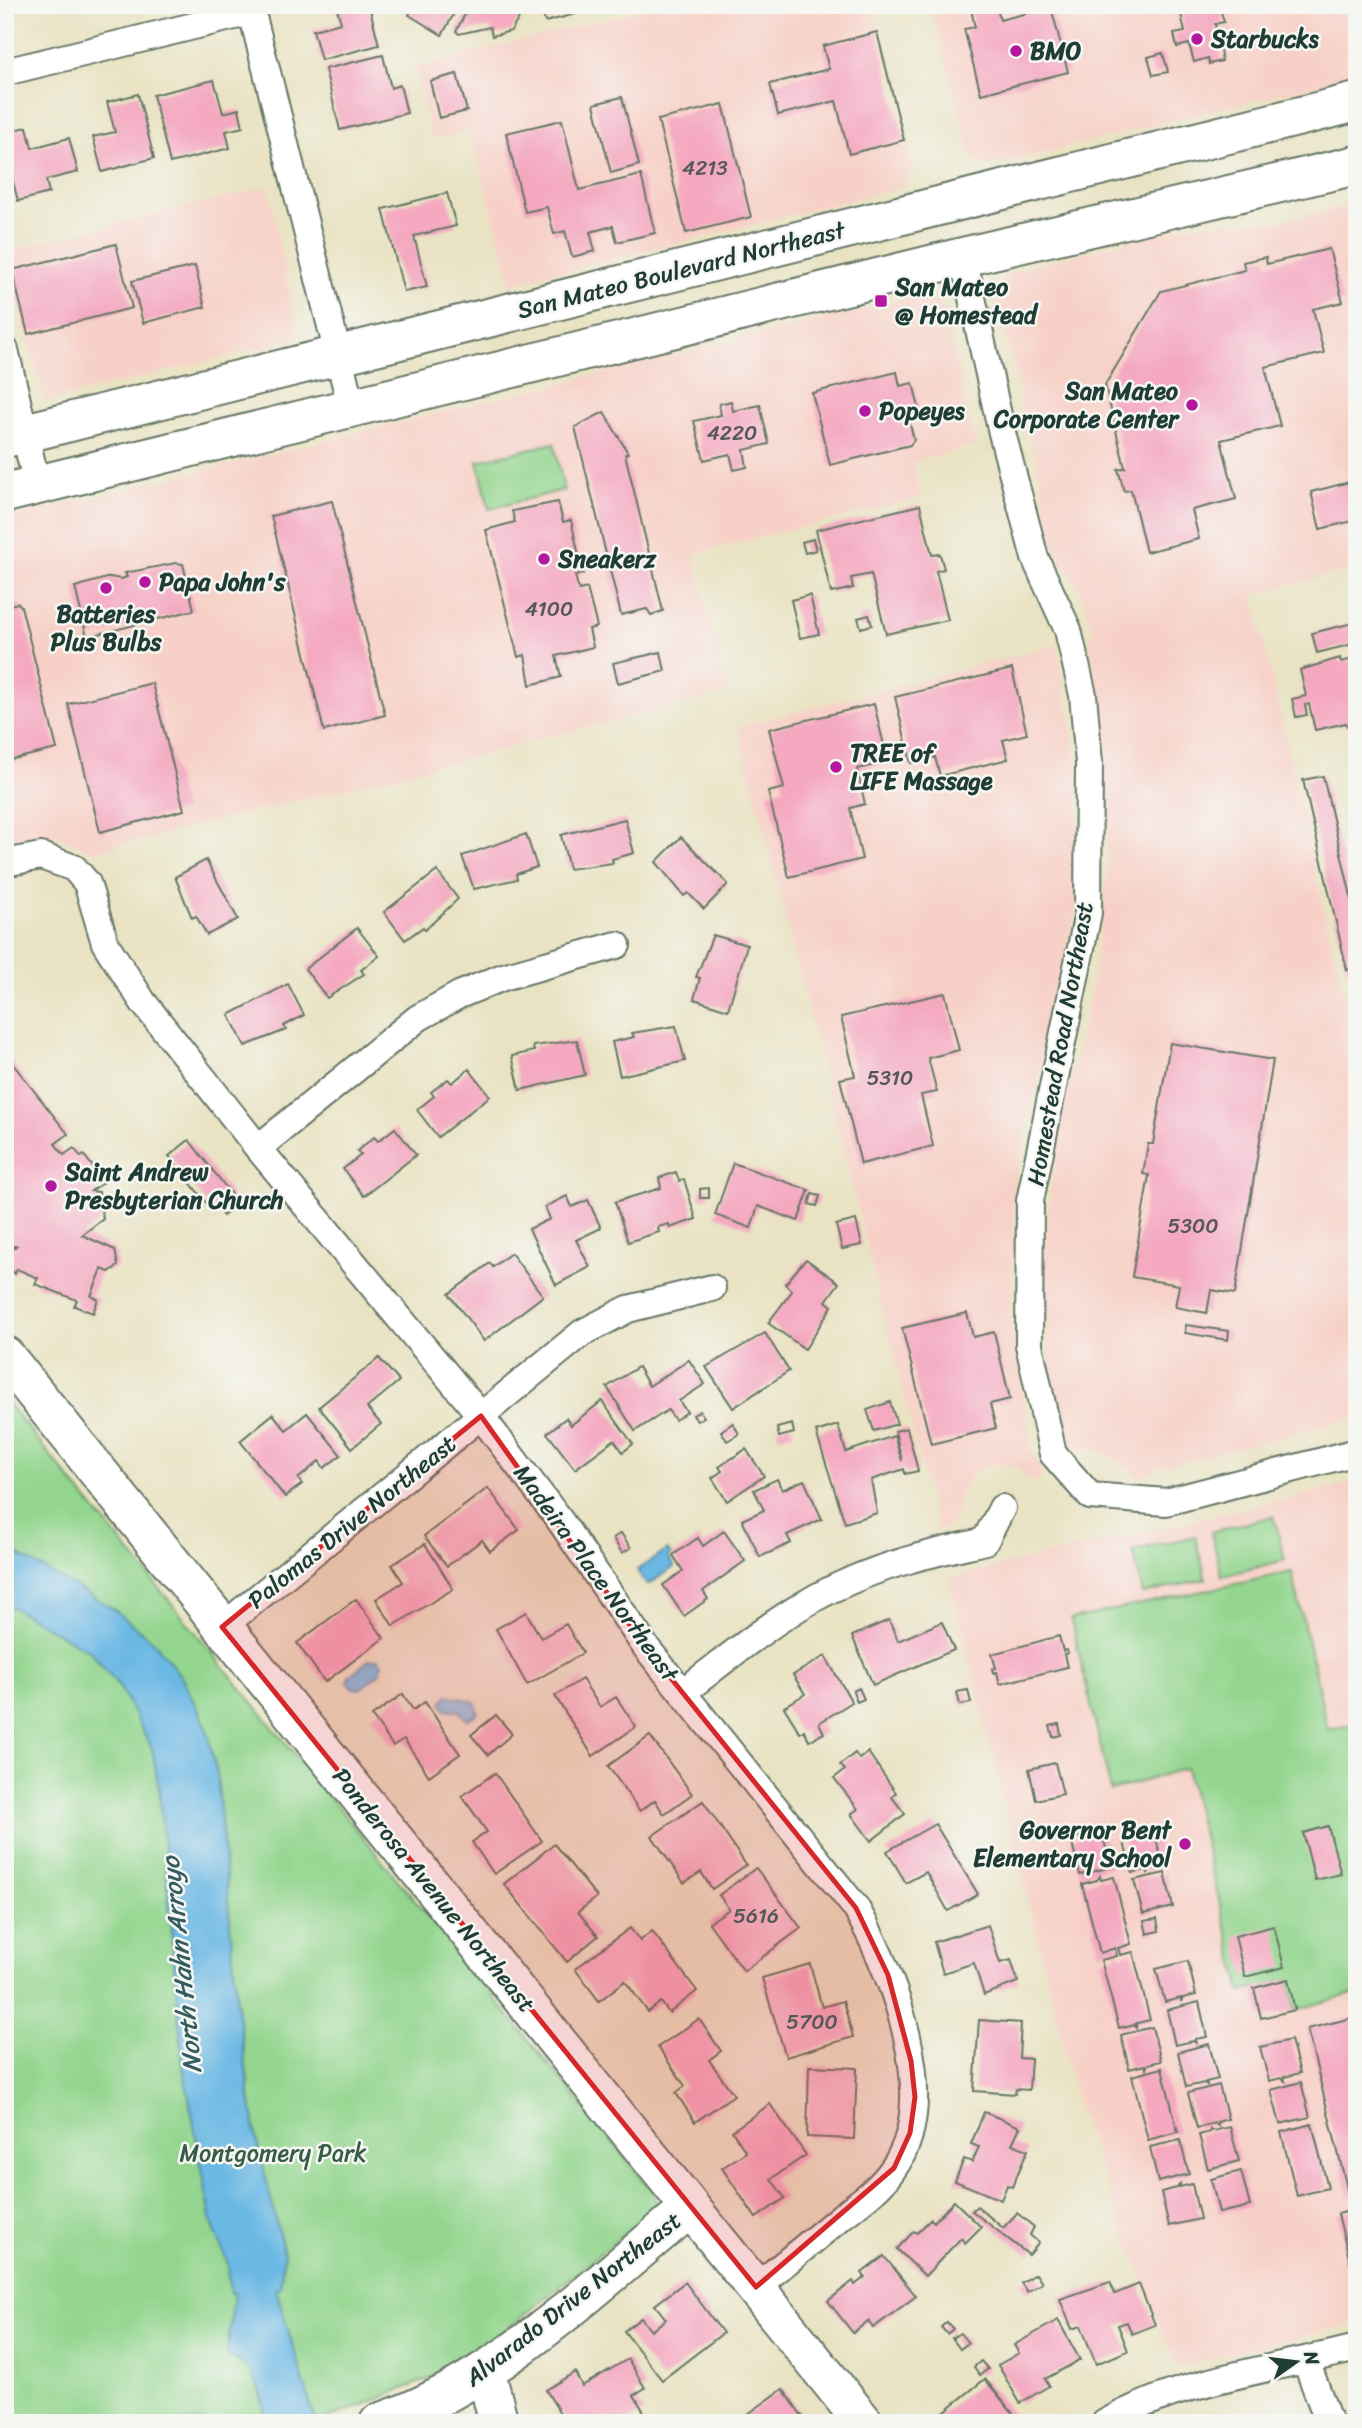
<svg xmlns="http://www.w3.org/2000/svg" width="1362" height="2428" font-family="Sriracha,sans-serif">
<rect width="100%" height="100%" fill="#f6f6f2"/>
<filter id="ink" filterUnits="userSpaceOnUse"><feTurbulence type="fractalNoise" baseFrequency=".0143" numOctaves="2"/><feDisplacementMap in="SourceGraphic" scale="14" xChannelSelector="R" yChannelSelector="G"/><feConvolveMatrix kernelMatrix="1 2 1 2 8 2 1 2 1" color-interpolation-filters="sRGB"/></filter>
<filter id="wash" filterUnits="userSpaceOnUse"><feTurbulence type="fractalNoise" baseFrequency=".00686" numOctaves="4" result="noise"/><feDisplacementMap in="SourceGraphic" scale="28" xChannelSelector="R" yChannelSelector="G"/><feGaussianBlur stdDeviation="1.57" result="paint"/><feColorMatrix in="noise" values="0 0 0 0 0 0 0 0 0 0 0 0 0 0 0 0 0 1.4 0 .05"/><feComposite in="paint" operator="in"/></filter>
<g filter="url(#wash)">
<rect width="100%" height="100%" fill="#e9e3c3"/>
<!-- built -->
<g fill="#f7d1c7">
<polygon points="659,5 872,5 915,175 910,174 904,186 888,191 512,284 470,131 432,139 415,68"/>
<polygon points="931,5 1357,5 1357,75 990,166 979,163 970,153"/>
<polygon points="268,187 298,335 293,339 51,401 44,399 6,251"/>
<polygon points="1357,204 1357,567 1253,595 1357,1056 1357,1418 1163,1466 1139,1478 1103,1451 1069,1446 1060,1431 1049,1365 1044,1245 1060,1125 1092,987 1108,865 1102,711 1089,640 1094,635 1080,588 1059,561 1051,539 1039,474 998,301 999,286 1010,273 1026,267 1195,224 1280,221"/>
<polygon points="922,295 933,298 944,310 975,446 914,461 920,498 693,554 728,692 93,852 54,834 5,840 5,519"/>
<polygon points="1057,645 1079,772 1076,910 1016,1174 1011,1313 1033,1452 1043,1477 1032,1482 1017,1467 992,1463 972,1474 961,1492 956,1517 938,1533 738,727"/>
<polygon points="1357,1482 1357,2323 1175,2367 1079,2110 949,1578"/>
</g>
<!-- green -->
<g fill="#93d58e" stroke="#598961" stroke-width="2">
<polygon points="554,443 564,490 489,509 478,461"/>
<polygon points="5,1400 654,2193 658,2207 503,2332 428,2379 322,2421 5,2423"/>
<polygon points="1274,1516 1285,1560 1222,1576 1211,1532"/>
<polygon points="1195,1536 1206,1579 1143,1594 1133,1551"/>
<polygon points="1292,1572 1328,1730 1357,1723 1357,1993 1295,2010 1288,1980 1242,1992 1186,1768 1111,1791 1071,1619"/>
</g>
<!-- water -->
<g fill="#6ab8e4" stroke="#447a8c" stroke-width="2">
<path d="M5,1547L112,1608L155,1643L182,1678L206,1725L217,1774L238,2013L256,2137L284,2253L280,2288L276,2289L316,2423H266C263,2397 256,2364 227,2356L234,2293H230L228,2264L212,2223L183,2066L159,1789L152,1748L119,1686L91,1652L5,1603Z"/>
<polygon points="667,1550 671,1555 668,1557 674,1567 647,1585 637,1570"/>
<polygon points="378,1659 382,1664 380,1673 360,1689 353,1688 348,1682 349,1676 369,1660"/>
<polygon points="447,1695 476,1702 478,1713 467,1720 459,1711 445,1709 442,1703"/>
</g>
<g id="blocks">
<!-- building -->
<g fill="#f4a9c1">
<polygon points="336,5 369,5 379,45 321,60 313,30 341,23"/>
<polygon points="415,5 459,5 442,35 409,15"/>
<polygon points="470,5 517,5 520,16 511,31 492,36 490,27 459,34 456,31"/>
<polygon points="541,5 597,5 598,8 545,22"/>
<polygon points="970,5 996,5 1000,20 1051,7 1068,72 981,94 964,29 975,27"/>
<polygon points="1179,5 1219,5 1224,22 1215,24 1222,61 1209,64 1208,58 1194,62 1189,44 1177,47 1174,34 1185,32"/>
<polygon points="877,32 904,140 849,154 836,101 778,115 770,84 829,69 823,46"/>
<polygon points="1163,53 1168,72 1153,75 1148,57"/>
<polygon points="383,55 391,88 400,85 407,113 340,130 325,69"/>
<polygon points="457,74 467,111 439,118 430,81"/>
<polygon points="214,80 223,113 239,109 243,127 226,131 230,148 170,163 153,95"/>
<polygon points="138,94 154,158 102,172 93,137 115,132 107,102"/>
<polygon points="622,97 639,165 611,173 594,104"/>
<polygon points="723,104 751,217 686,233 658,120"/>
<polygon points="562,120 579,190 641,175 655,233 617,242 613,226 590,232 595,251 572,257 565,231 554,234 547,207 525,212 506,133"/>
<polygon points="27,127 32,148 69,138 78,172 46,180 49,193 18,201 5,150 5,132"/>
<polygon points="447,193 456,226 414,236 427,287 404,292 383,209"/>
<polygon points="116,244 132,308 28,334 12,270"/>
<polygon points="1329,249 1343,302 1313,309 1324,353 1265,367 1280,426 1221,440 1236,499 1192,510 1199,539 1146,552 1131,490 1124,491 1118,469 1125,468 1105,385 1161,291 1245,270 1243,262 1266,257 1267,264"/>
<polygon points="195,266 205,307 143,323 132,281"/>
<polygon points="897,372 900,386 913,383 919,408 907,412 914,440 910,445 830,465 812,393"/>
<polygon points="731,401 733,411 760,405 769,444 744,450 747,467 734,470 730,454 704,460 694,421 721,415 719,404"/>
<polygon points="604,412 628,453 625,454 663,611 651,615 647,609 621,615 575,427"/>
<polygon points="1357,480 1357,520 1320,529 1311,492"/>
<polygon points="332,501 385,715 324,731 271,516"/>
<polygon points="558,502 563,522 571,520 583,574 575,576 579,590 587,588 597,627 589,629 593,647 556,656 561,677 530,685 525,655 518,657 486,530 515,522 512,511"/>
<polygon points="920,505 932,555 940,554 944,569 936,571 948,620 886,634 871,574 851,578 853,588 831,593 816,530"/>
<polygon points="813,539 816,550 805,553 802,542"/>
<polygon points="176,563 183,564 194,610 87,637 75,587 110,577 121,579 127,577 125,573"/>
<polygon points="810,595 819,634 800,638 791,600"/>
<polygon points="18,603 21,606 57,749 5,761 5,606"/>
<polygon points="869,615 872,625 861,628 858,618"/>
<polygon points="1357,622 1357,643 1317,653 1312,633"/>
<polygon points="661,652 665,671 618,683 613,663"/>
<polygon points="1340,658 1341,662 1357,658 1355,724 1347,726 1346,723 1315,730 1309,704 1305,705 1307,715 1296,717 1292,699 1306,696 1300,670"/>
<polygon points="1012,669 1027,734 1003,740 1008,759 940,776 935,757 911,763 895,697"/>
<polygon points="152,683 184,810 100,832 68,704"/>
<polygon points="874,704 888,762 857,769 865,804 850,808 862,859 789,877 768,792 784,788 769,729"/>
<polygon points="1323,776 1357,922 1357,967 1347,970 1303,780"/>
<polygon points="625,819 634,853 612,859 613,863 569,869 561,835"/>
<polygon points="526,834 537,867 516,874 517,879 474,889 462,856"/>
<polygon points="681,837 728,884 704,909 688,893 684,896 656,862"/>
<polygon points="206,860 238,919 207,935 196,916 192,918 175,877"/>
<polygon points="437,871 458,899 425,930 423,927 405,940 384,912"/>
<polygon points="357,928 379,956 361,970 364,974 327,998 305,969"/>
<polygon points="713,935 747,945 728,1010 694,999 700,978 696,977"/>
<polygon points="288,984 304,1015 284,1026 286,1030 245,1046 229,1015"/>
<polygon points="945,993 959,1050 928,1058 937,1092 921,1095 933,1146 861,1164 840,1079 855,1076 841,1017"/>
<polygon points="676,1026 685,1061 620,1076 612,1042 634,1037 632,1033"/>
<polygon points="577,1040 585,1075 520,1090 512,1056 534,1051 533,1046"/>
<polygon points="1170,1043 1273,1060 1235,1294 1211,1290 1207,1313 1175,1307 1179,1285 1132,1277 1149,1175 1143,1174 1148,1144 1153,1144"/>
<polygon points="5,1054 68,1134 55,1144 64,1155 74,1148 81,1157 84,1155 104,1182 91,1191 99,1192 103,1219 82,1235 115,1250 118,1266 109,1272 102,1269 91,1296 98,1299 93,1313 74,1306 77,1300 35,1284 38,1278 17,1269 15,1274 5,1263 5,1256 16,1246 5,1247 5,1125 9,1122 5,1118"/>
<polygon points="469,1069 490,1096 438,1137 417,1110 434,1096 431,1092 448,1079 452,1083"/>
<polygon points="395,1128 416,1155 364,1196 343,1169 361,1155 357,1151 374,1137 378,1141"/>
<polygon points="189,1140 232,1195 212,1210 169,1156"/>
<polygon points="733,1163 809,1190 798,1221 758,1206 751,1228 715,1215"/>
<polygon points="676,1172 679,1181 684,1179 696,1219 670,1228 669,1224 658,1227 659,1232 628,1242 615,1202 661,1188 659,1178"/>
<polygon points="709,1188 709,1198 700,1198 700,1189"/>
<polygon points="812,1194 820,1196 817,1206 809,1204"/>
<polygon points="567,1196 572,1207 588,1200 601,1228 576,1240 590,1267 556,1285 529,1229 550,1219 545,1207"/>
<polygon points="235,1197 240,1203 223,1216 219,1210"/>
<polygon points="856,1220 862,1245 842,1249 836,1225"/>
<polygon points="511,1253 543,1296 484,1341 449,1294 490,1263 493,1267"/>
<polygon points="806,1259 839,1283 826,1301 832,1306 805,1349 768,1323 792,1291 785,1284"/>
<polygon points="967,1313 973,1337 994,1332 1010,1399 990,1404 996,1428 931,1444 902,1328"/>
<polygon points="1186,1325 1229,1331 1228,1340 1185,1333"/>
<polygon points="765,1333 789,1371 733,1408 706,1367"/>
<polygon points="379,1358 399,1381 367,1408 381,1424 352,1448 319,1407"/>
<polygon points="689,1360 705,1384 679,1401 687,1412 675,1420 668,1410 635,1431 607,1387 638,1367 649,1386"/>
<polygon points="602,1401 633,1444 623,1452 614,1440 575,1469 547,1433 566,1418 571,1425"/>
<polygon points="890,1402 897,1424 874,1431 867,1410"/>
<polygon points="700,1411 704,1417 697,1421 693,1415"/>
<polygon points="307,1413 341,1455 324,1468 319,1461 298,1479 302,1484 285,1497 240,1441 273,1414 286,1430"/>
<polygon points="733,1423 739,1434 727,1441 721,1431"/>
<polygon points="792,1424 794,1433 779,1437 777,1428"/>
<polygon points="838,1425 846,1452 894,1436 902,1461 895,1431 907,1428 918,1471 905,1474 904,1469 871,1480 877,1513 845,1523 816,1432"/>
<polygon points="746,1449 764,1476 727,1501 712,1478 722,1471 719,1467"/>
<polygon points="777,1479 782,1490 804,1480 822,1519 787,1535 791,1543 760,1557 742,1520 764,1510 754,1490"/>
<polygon points="488,1488 519,1530 490,1551 482,1540 447,1566 424,1536"/>
<polygon points="724,1531 745,1561 703,1591 708,1599 684,1616 663,1585 683,1571 673,1555 698,1538 703,1546"/>
<polygon points="621,1533 631,1548 622,1553 613,1538"/>
<polygon points="425,1544 453,1589 393,1626 376,1599 403,1582 392,1565"/>
<polygon points="356,1599 384,1638 325,1682 297,1643"/>
<polygon points="526,1612 541,1638 566,1624 583,1653 527,1685 496,1629"/>
<polygon points="889,1620 898,1641 942,1622 954,1650 873,1685 852,1636"/>
<polygon points="1059,1636 1063,1651 1067,1650 1068,1653 1064,1654 1067,1667 1000,1684 997,1672 993,1673 992,1669 996,1668 992,1654"/>
<polygon points="825,1656 852,1702 819,1723 824,1733 809,1741 804,1730 800,1733 784,1707 805,1694 793,1675"/>
<polygon points="582,1679 600,1707 616,1697 636,1727 593,1756 555,1696"/>
<polygon points="859,1688 864,1699 857,1702 853,1691"/>
<polygon points="968,1690 971,1703 960,1705 957,1692"/>
<polygon points="403,1694 413,1710 425,1702 460,1754 429,1776 404,1739 393,1746 372,1716"/>
<polygon points="496,1715 512,1734 488,1755 471,1735"/>
<polygon points="1059,1724 1061,1735 1053,1737 1050,1726"/>
<polygon points="650,1736 692,1794 664,1814 655,1800 640,1811 608,1766"/>
<polygon points="868,1752 896,1793 892,1797 905,1814 871,1841 851,1814 858,1809 834,1778 845,1770 840,1765 855,1753 859,1759"/>
<polygon points="1055,1763 1063,1794 1036,1800 1029,1769"/>
<polygon points="495,1773 542,1841 494,1874 472,1842 487,1832 462,1796"/>
<polygon points="703,1801 746,1865 712,1889 701,1872 684,1883 652,1836"/>
<polygon points="935,1824 978,1894 948,1911 926,1872 906,1883 887,1851"/>
<polygon points="1328,1826 1341,1874 1315,1880 1303,1833"/>
<polygon points="1154,1831 1163,1865 1151,1869 1148,1873 1147,1869 1132,1873 1123,1839"/>
<polygon points="1089,1833 1090,1836 1102,1833 1111,1867 1080,1875 1071,1840"/>
<polygon points="554,1844 597,1897 578,1912 598,1936 567,1962 504,1884"/>
<polygon points="756,1868 801,1928 744,1971 709,1923 729,1909 719,1895"/>
<polygon points="1165,1873 1173,1907 1143,1914 1134,1880"/>
<polygon points="1100,1876 1101,1880 1114,1877 1131,1944 1118,1948 1120,1955 1133,1952 1150,2020 1137,2023 1136,2027 1135,2024 1119,2028 1101,1960 1117,1956 1115,1948 1100,1953 1082,1884 1097,1880"/>
<polygon points="1157,1919 1159,1931 1147,1934 1144,1921"/>
<polygon points="988,1925 1000,1963 1011,1960 1018,1982 984,1995 974,1963 943,1973 934,1942"/>
<polygon points="1274,1926 1284,1967 1245,1977 1235,1936"/>
<polygon points="630,1928 640,1941 652,1931 697,1991 669,2013 661,2002 648,2012 625,1981 599,2001 575,1969"/>
<polygon points="1188,1961 1196,1995 1183,1998 1181,2002 1181,1998 1165,2002 1156,1969"/>
<polygon points="810,1964 822,2007 843,2001 853,2037 786,2057 762,1978"/>
<polygon points="1288,1979 1295,2010 1261,2018 1254,1988"/>
<polygon points="1199,2002 1207,2037 1195,2039 1196,2043 1193,2041 1175,2045 1167,2010"/>
<polygon points="1352,2018 1357,2037 1357,2194 1349,2196 1307,2029"/>
<polygon points="699,2019 721,2051 709,2060 734,2095 695,2122 676,2093 685,2086 658,2047"/>
<polygon points="979,2020 1021,2023 1019,2058 1031,2059 1029,2090 1016,2089 1015,2094 974,2091"/>
<polygon points="1152,2027 1161,2061 1148,2064 1146,2069 1145,2065 1129,2069 1121,2035"/>
<polygon points="1291,2040 1300,2073 1284,2077 1285,2081 1281,2078 1269,2081 1260,2047"/>
<polygon points="1209,2044 1218,2079 1206,2082 1207,2085 1204,2083 1186,2087 1178,2052"/>
<polygon points="809,2066 857,2068 854,2139 807,2137"/>
<polygon points="1162,2068 1178,2132 1148,2140 1132,2076"/>
<polygon points="1301,2082 1310,2117 1280,2124 1271,2090"/>
<polygon points="1219,2085 1228,2119 1217,2122 1218,2126 1214,2123 1197,2128 1188,2093"/>
<polygon points="770,2104 806,2155 771,2179 785,2198 756,2218 722,2168 746,2152 732,2131"/>
<polygon points="984,2112 1020,2127 1012,2144 1028,2150 1012,2187 1007,2185 1001,2200 955,2181 964,2159 972,2162 979,2147 971,2144"/>
<polygon points="1312,2124 1328,2188 1297,2196 1281,2132"/>
<polygon points="1230,2127 1239,2161 1208,2169 1199,2135 1210,2132 1210,2129 1213,2131"/>
<polygon points="1180,2140 1189,2174 1158,2182 1150,2147"/>
<polygon points="1241,2171 1250,2206 1219,2213 1211,2179"/>
<polygon points="1180,2184 1180,2187 1192,2184 1200,2219 1169,2226 1161,2192 1177,2188"/>
<polygon points="954,2201 981,2227 965,2243 961,2238 925,2276 897,2249 914,2231 917,2233 931,2219 934,2222"/>
<polygon points="977,2206 1003,2228 1017,2213 1034,2227 1030,2235 1039,2243 1029,2255 972,2211"/>
<polygon points="1357,2209 1357,2287 1356,2287 1338,2214"/>
<polygon points="884,2256 916,2296 873,2328 868,2321 853,2333 828,2301 853,2281 855,2285 865,2277 862,2273"/>
<polygon points="1036,2274 1042,2283 1027,2292 1021,2283"/>
<polygon points="685,2282 723,2333 662,2380 624,2331 641,2318 651,2331 666,2319 655,2305"/>
<polygon points="1110,2282 1115,2294 1139,2284 1155,2325 1132,2334 1127,2322 1118,2325 1128,2351 1096,2364 1081,2326 1072,2329 1060,2299"/>
<polygon points="1058,2320 1080,2360 1045,2379 1049,2386 1020,2403 998,2365 1019,2353 1014,2345"/>
<polygon points="947,2322 953,2329 947,2334 941,2327"/>
<polygon points="960,2333 968,2343 960,2349 952,2338"/>
<polygon points="628,2359 645,2388 634,2395 644,2412 625,2423 610,2423 607,2417 596,2423 566,2423 546,2390 575,2372 582,2386"/>
<polygon points="981,2361 988,2369 980,2375 974,2367"/>
<polygon points="985,2379 1014,2415 1005,2423 938,2423 935,2419"/>
<polygon points="783,2389 807,2423 744,2423 741,2419"/>
</g>
</g>
</g>
<g filter="url(#ink)">
<use href="#blocks" fill-opacity="0" stroke="#676" stroke-width="2"/>
<g fill="none" stroke-linecap="round" stroke-linejoin="round">
<defs>
<g id="street">
<polyline points="250,5 352,410"/>
<polyline points="5,72 251,12"/>
<polyline points="963,257 1002,433 1035,558 1068,630 1083,695 1089,763 1088,913 1030,1201 1029,1345 1053,1454 1090,1496 1166,1502 1357,1452"/>
<polyline points="5,350 37,485"/>
<path d="M5,863L41,856L74,868L87,883L105,943L143,1002L258,1148L481,1416L561,1522L645,1646L856,1908C893,1975 943,2099 893,2169C880,2188 860,2202 842,2216C814,2240 785,2263 756,2287"/>
<polyline points="258,1148 418,1018 459,995 503,977 617,945"/>
<polyline points="222,1627 582,1333 628,1309 712,1288"/>
<path d="M683,1692C737,1651 789,1606 852,1580C895,1561 939,1552 985,1541L1002,1508"/>
<polyline points="1306,2361 1329,2423"/>
<path d="M1105,2423C1180,2380 1273,2369 1357,2348"/>
</g>
<g id="secondary">
<polyline points="5,438 1357,102"/>
<polyline points="5,493 963,257 1357,165"/>
<polyline points="5,1356 864,2423"/>
<polyline points="486,2373 499,2423"/>
<path d="M379,2423C497,2383 594,2286 690,2208"/>
</g>
</defs>
<!-- street casing -->
<use href="#street" stroke="#676" stroke-width="30"/>
<!-- secondary casing -->
<use href="#secondary" stroke="#676" stroke-width="42"/>
<!-- street -->
<use href="#street" stroke="#fff" stroke-width="26"/>
<!-- secondary -->
<use href="#secondary" stroke="#fff" stroke-width="38"/>
</g>
</g>
<!-- marked area -->
<path fill="#d62828" fill-opacity="0.2" stroke="#d62828" stroke-width="5" stroke-linejoin="round" d="M481,1416L645,1646L856,1908L888,1975L911,2061L915,2097L910,2133L894,2168L756,2287L222,1627Z"/>
<!-- markers -->
<g fill="#b5179e" stroke="#f6f6f2" stroke-width="2.5">
<circle cx="1197" cy="39" r="7"/>
<circle cx="1016" cy="51" r="7"/>
<rect x="874" y="294" width="14" height="14" rx="3.5"/>
<circle cx="1192" cy="405" r="7"/>
<circle cx="865" cy="411" r="7"/>
<circle cx="544" cy="559" r="7"/>
<circle cx="145" cy="582" r="7"/>
<circle cx="106" cy="588" r="7"/>
<circle cx="836" cy="767" r="7"/>
<circle cx="51" cy="1186" r="7"/>
<circle cx="1185" cy="1844" r="7"/>
</g>
<g text-anchor="middle" dominant-baseline="central" stroke-width="5" stroke-linejoin="round" paint-order="stroke">
<!-- number labels -->
<g font-size="21" fill="#545857">
<text x="705" y="168">4213</text>
<text x="732" y="433">4220</text>
<text x="549" y="609">4100</text>
<text x="890" y="1078">5310</text>
<text x="1193" y="1226">5300</text>
<text x="756" y="1916">5616</text>
<text x="812" y="2022">5700</text>
</g>
<!-- poi labels -->
<g font-size="24" font-weight="bold" fill="#1f3d34" stroke="#f6f6f2" text-anchor="start">
<text x="1211" y="39">Starbucks</text>
<text x="1030" y="51">BMO</text>
<text x="895" y="287">San Mateo<tspan x="895" dy="28">@ Homestead</tspan></text>
<text x="1178" y="391" text-anchor="end">San Mateo<tspan x="1178" dy="28">Corporate Center</tspan></text>
<text x="879" y="411">Popeyes</text>
<text x="558" y="559">Sneakerz</text>
<text x="159" y="582">Papa John's</text>
<text x="106" y="614" text-anchor="middle">Batteries<tspan x="106" dy="28">Plus Bulbs</tspan></text>
<text x="850" y="753">TREE of<tspan x="850" dy="28">LIFE Massage</tspan></text>
<text x="65" y="1172">Saint Andrew<tspan x="65" dy="28">Presbyterian Church</tspan></text>
<text x="1171" y="1830" text-anchor="end">Governor Bent<tspan x="1171" dy="28">Elementary School</tspan></text>
</g>
<!-- street labels -->
<g font-size="24" fill="#1f3d34" stroke="#f6f6f2">
<text transform="translate(681 270) rotate(-14)">San Mateo Boulevard Northeast</text>
<text transform="translate(1060 1044) rotate(-80)">Homestead Road Northeast</text>
<text transform="translate(352 1522) rotate(-39)">Palomas Drive Northeast</text>
<text transform="translate(596 1573) rotate(54)">Madeira Place Northeast</text>
<text transform="translate(434 1890) rotate(51)">Ponderosa Avenue Northeast</text>
<text transform="translate(573 2299) rotate(-38)">Alvarado Drive Northeast</text>
</g>
<!-- park labels -->
<g font-size="24" fill="#365b46" stroke="#f6f6f2">
<text x="273" y="2153">Montgomery Park</text>
</g>
<!-- water labels -->
<g font-size="26" font-style="italic" fill="#325c60" stroke="#f6f6f2">
<text transform="translate(181 1965) rotate(-96)">North Hahn Arroyo</text>
</g>
</g>
<!-- margin -->
<rect width="1362" height="2428" fill="none" stroke="#f6f6f2" stroke-width="28"/>
<!-- north arrow -->
<g transform="translate(1296 2362) rotate(76)" stroke="#f6f6f2" stroke-width="5" paint-order="stroke">
<path d="M0-5L12 26L0 18L-12 26Z" fill="#1f3d34"/>
<text y="-10" font-size="19" font-weight="bold" text-anchor="middle" fill="#1f3d34">N</text>
</g>
</svg>
